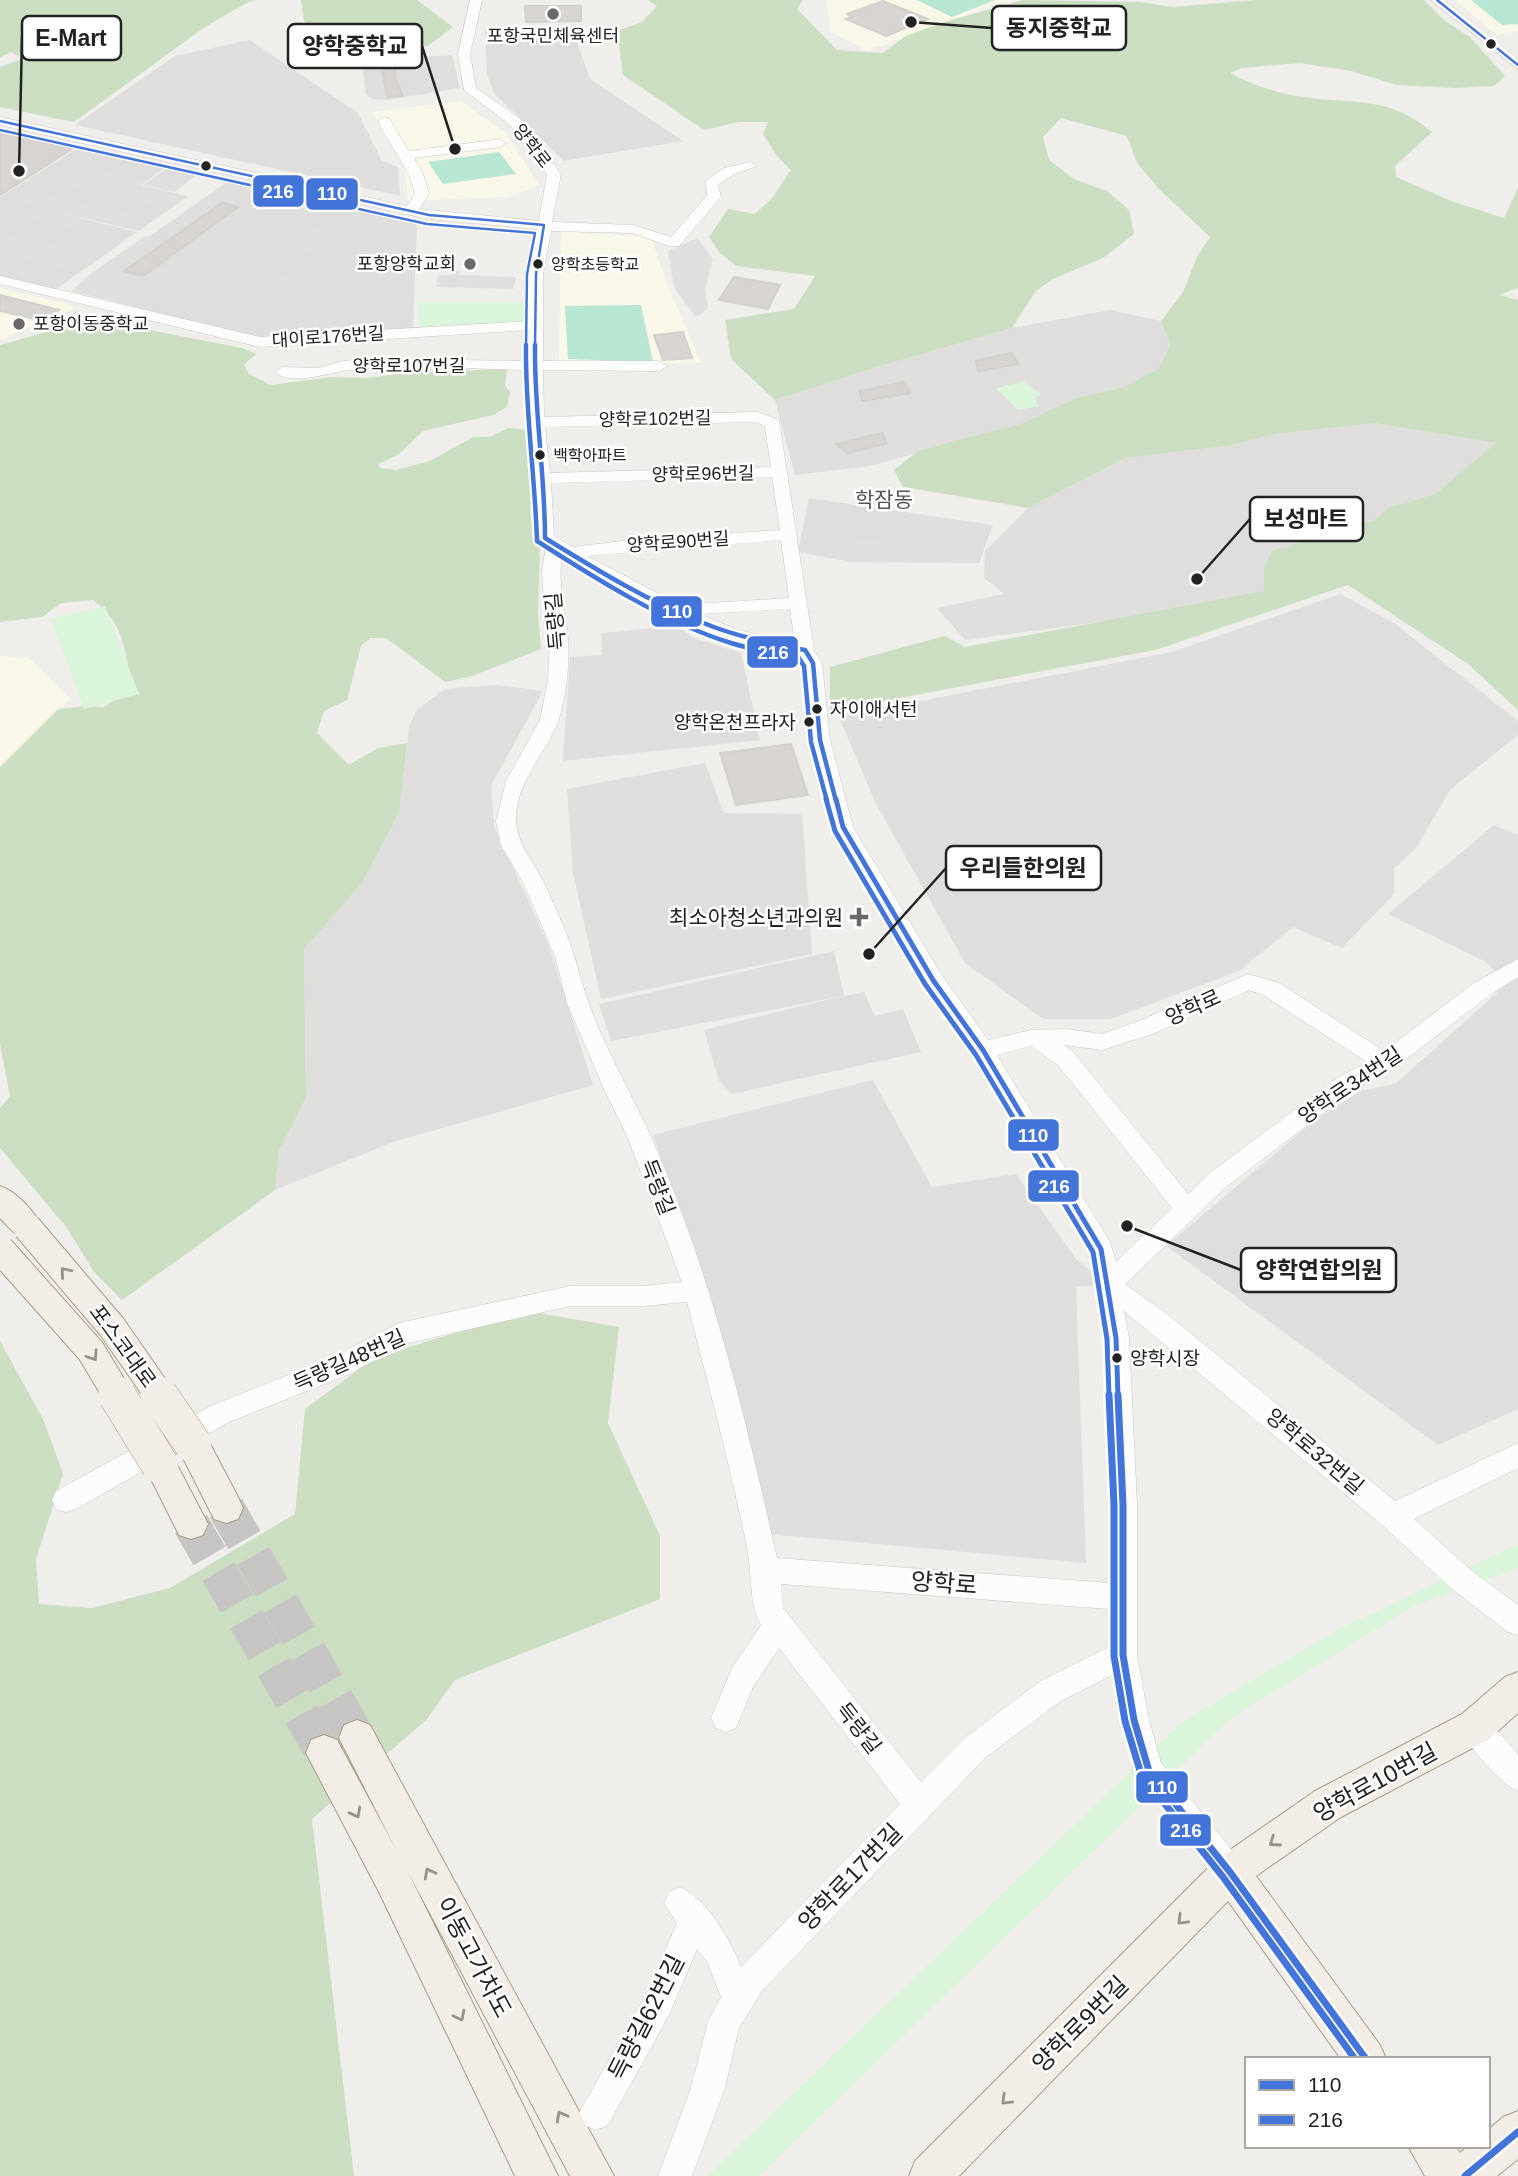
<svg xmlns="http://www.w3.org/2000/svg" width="1518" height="2176" font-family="Arial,'Noto Sans KR',sans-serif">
<rect width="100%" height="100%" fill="#f0eeeb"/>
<!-- residential -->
<g fill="#dfdedc">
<polygon points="485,29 575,37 590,79 683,141 564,161 494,93 487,75"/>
<polygon points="250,40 358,113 382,161 398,167 400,196 75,125 175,56"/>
<polygon points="452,55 460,88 387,100 372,99 366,94 362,64 364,60"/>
<polygon points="81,146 169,165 141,185 188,196 139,231 40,208 137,232 52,292 0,279 0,197"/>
<polygon points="171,166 199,173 175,192 143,185"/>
<polygon points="230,180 417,220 413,332 256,337 71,291"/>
<polygon points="1110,310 1161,321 1170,345 1159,368 1124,387 1076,398 1020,424 871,466 795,475 775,400 877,367 1012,328"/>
<polygon points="1374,423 1497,443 1434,495 1389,507 1374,520 1332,532 1264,567 1264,591 1210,607 965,640 937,608 1004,594 984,578 985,551 1028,508 1125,458 1227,446 1276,434"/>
<polygon points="809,498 993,525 979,563 851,562 798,552"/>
<polygon points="1340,594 1394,623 1518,721 1518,735 1450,790 1416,848 1394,869 1394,894 1342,948 1293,927 1239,971 1110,1019 1043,1019 965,963 875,802 839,717 1172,652"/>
<polygon points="679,626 691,637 741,653 760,740 563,761 570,657 602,655 601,633"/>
<polygon points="497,685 543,691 491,786 494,826 549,946 593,1085 393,1142 275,1190 279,1151 306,1098 304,949 362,883 399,813 409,726 417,710 444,689"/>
<polygon points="705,763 724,813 802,814 812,954 601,999 573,872 567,789"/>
<polygon points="1494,825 1518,835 1518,1409 1438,1445 1166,1246 1315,1120 1361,1091 1395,1084 1497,993 1502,977 1484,961 1388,914"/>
<polygon points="834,951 844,996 864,992 875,1016 903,1009 921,1052 732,1094 719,1081 704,1030 843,996 611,1041 599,1004"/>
<polygon points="873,1080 932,1187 1016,1174 1076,1259 1108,1285 1076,1287 1086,1563 767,1534 700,1275 653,1135"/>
</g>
<!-- education -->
<g fill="#f8f7e8">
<polygon points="827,0 1015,0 993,5 867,51 831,32"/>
<polygon points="1455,0 1518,0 1518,32 1496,35"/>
<polygon points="461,101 506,133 539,185 508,197 408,201 405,165 372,112"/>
<polygon points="561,231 651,237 668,286 701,363 559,363"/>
<polygon points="0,288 67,304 75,308 0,340"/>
<polygon points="0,656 29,658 70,699 0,767"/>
</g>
<!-- forest -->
<g fill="#cbdec1">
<polygon points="0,0 257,0 248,2 205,27 74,122 0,107 0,67 24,58 11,52 0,57"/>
<polygon points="301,0 417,0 453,27 428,46 342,43 304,21"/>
<path d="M648,0H803L797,9L837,50L883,53L906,36L944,22L1023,0L1140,2L1174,7L1255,0H1424L1445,21L1470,37L1505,76L1494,86L1455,88L1397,85L1351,71L1300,63L1242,68L1230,73C1257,88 1287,96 1319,99C1365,103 1394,100 1432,132L1395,166L1396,177L1451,201L1504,218L1518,188V288L1499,295L1518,300V710L1468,664L1348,585L1155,650L830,711V667L945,636L965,647L1264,591V567L1272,551L1374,520L1389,507L1434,495L1496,443L1374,423L1276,434L1227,446L1125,458L1028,508L903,487L894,470L918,451L1020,424L1076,398L1124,387L1159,368L1170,345L1161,321L1183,292L1197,257L1210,237L1159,189L1137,163L1127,136L1061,118L1043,137L1049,160L1074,179L1107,191L1129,210L1134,234L1103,258L1053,279L1036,291L1012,328L877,367L775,400L731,359L725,320L794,309L815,276L736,266L719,252L709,237L728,209L755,214L773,197L791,170L777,156L763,134L768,122H739L704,130L623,75L619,44L612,33L642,22L657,6Z"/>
<path d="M93,319L242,348L257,354L244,364L249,374L270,385L332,377L364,378L408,373L507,369L505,386L510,392L507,407L493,415L423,431L398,455L378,464L380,468L396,470L430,461L473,437H490L508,428L521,429L531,434L533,475L530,513L540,545L538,614L541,649L472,676L445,682L386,638H370L361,646L347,700L324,711L317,733L349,765L378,748L407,743L399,813L362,883L304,949L306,1098L279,1151L275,1190L122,1300L94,1272L67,1228L0,1148V1108L10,1096L0,1044V767L58,709L86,706L103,707L131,690C126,654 125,623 93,600L61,603L42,617L0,622V345Z"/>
<polygon points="527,1311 619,1327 608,1423 660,1536 660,1599 455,1680 426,1720 312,1819 354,2176 0,2176 0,1341 44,1421 63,1474 36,1559 39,1604 92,1608 170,1588 295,1514 305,1409 366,1364 409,1347"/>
</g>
<!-- park -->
<g fill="#daf5da">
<polygon points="418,302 535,302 537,325 420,330"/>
<polygon points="1025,381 1041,395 1034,398 1039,406 1018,410 996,388"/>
<polygon points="105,606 139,694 84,709 51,619"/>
<polygon points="1518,1544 1518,1568 1414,1606 1231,1718 759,2176 707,2176 1182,1722 1337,1630"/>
</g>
<!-- pitch -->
<g fill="#b7e6d2">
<polygon points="917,0 995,0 952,17"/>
<polygon points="1471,0 1518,0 1518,24 1502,25"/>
<polygon points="499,152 516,174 443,184 428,162"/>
<polygon points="641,305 653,362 568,359 565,306"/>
</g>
<!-- parking -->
<g fill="#e0dfde">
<polygon points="88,168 145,180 136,186 182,197 174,203 164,201 157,206 63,185"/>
<polygon points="33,192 145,217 130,227 17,202"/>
<polygon points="0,202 126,231 116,239 0,212"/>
<polygon points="249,209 275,218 252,237 223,230"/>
<polygon points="298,224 367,239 339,260 270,243"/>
<polygon points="0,233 97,254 71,271 0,254"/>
<polygon points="145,236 151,237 103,271 114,276 97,289 137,301 132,305 74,291 82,280"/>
<polygon points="697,238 713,259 705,289 708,309 696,317 674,288 668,251"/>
<polygon points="184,252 222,261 190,283 153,276"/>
<polygon points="244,265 245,265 303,281 279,303 263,305 208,289"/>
<polygon points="454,271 460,271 459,275 516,277 513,289 436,287 439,275 451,275"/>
<polygon points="346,282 403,282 402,296 344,297"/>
<polygon points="1111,357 1135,379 1106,386 1078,365"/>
<polygon points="816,536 970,547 969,562 849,560"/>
</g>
<!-- building -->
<g fill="#d7d4d2" stroke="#d3d0cc" stroke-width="2">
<polygon points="883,1 928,19 886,36 846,19 852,17 847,14"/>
<polygon points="525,6 581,6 581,21 526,22"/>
<polygon points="385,54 388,62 396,62 395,78 403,96 387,97 380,56"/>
<polygon points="0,131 75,147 0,195"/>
<polygon points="222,203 238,207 143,276 124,271"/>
<polygon points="734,277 780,285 768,309 719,300"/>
<polygon points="0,295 59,310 43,321 0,311"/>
<polygon points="683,332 692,358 663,360 654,335"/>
<polygon points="1011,353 1019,364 978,371 976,361"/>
<polygon points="903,382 910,393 862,401 860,391"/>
<polygon points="883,433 886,444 847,453 836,444"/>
<polygon points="791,744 808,795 736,805 720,753"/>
</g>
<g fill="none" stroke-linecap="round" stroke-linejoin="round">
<!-- major-tunnel -->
<g stroke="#c7c5c3" stroke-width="37" stroke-dasharray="37 18" stroke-linecap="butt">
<polyline points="226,1508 357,1738"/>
<polyline points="191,1524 324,1753"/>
</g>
<defs>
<g id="minor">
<path d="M470,0H482L470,54L476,88L519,118L561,174L552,222L633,225L671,237L707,196L706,181L724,168L750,162L757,166L734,174L718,185L721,197L679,246H669L632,233L551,231L543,274V361H659L667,366L659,371L543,370L544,417L758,412L779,420L814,650L822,663L830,740L853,827L941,974L988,1040L1031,1030L1067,1029L1102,1034L1139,1021L1248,974L1279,983L1384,1051L1474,983L1518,959V977L1490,995L1393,1069L1355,1089L1226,1187L1125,1284L1166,1313L1395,1501L1518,1443V1468L1414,1519L1472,1571L1518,1605V1635L1508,1632L1452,1589L1382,1525L1124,1311L1129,1338L1137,1505V1655L1149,1720L1161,1763L1241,1861L1245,1872L1241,1883L1230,1887L1219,1883L1138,1782L1119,1720L1112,1675L1061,1701L987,1756L762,1991L739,2028L725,2088L692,2176H658L691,2088L708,2021L721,1997L707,1961L697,1949L669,2015L608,2125L596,2130L584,2125L579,2113L647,1993L677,1923L664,1903L669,1892L680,1887C707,1899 731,1941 741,1967L900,1804L779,1648L753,1687L736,1728L726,1732L716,1728L711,1718L732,1668L761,1625C749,1607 752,1570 747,1547C730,1465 708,1384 687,1302L643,1306H570L404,1344L347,1375L229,1422L76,1509L66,1512L56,1509L52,1500L56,1491L211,1406L329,1359L399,1323L570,1286H643L682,1282L628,1138L604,1089L567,1003L555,956L522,880L501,846L496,821L506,781L540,720L548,680L550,639L545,616L542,572L546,546L536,538C537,481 525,426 527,370C468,369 407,364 348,370C330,372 291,387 275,372L283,367L319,368L343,361L371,359L528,361L529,330L260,347L0,284V276L260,337L529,321V274L537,229L429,219L0,125V117L407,206L415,194C409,165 390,148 378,121L384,117L389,118L409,151L500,139L506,143L500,147L414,158L423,174L429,194L419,209L539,221L547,174L509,124L464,90L458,54ZM756,422L765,426L771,467L550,473L545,427ZM772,477L780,530L630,540L573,547L554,536L551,483ZM781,540L789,598L680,605L587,556ZM562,555L694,626L727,638L798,654L804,663L810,740L833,827L925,986L975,1056L1089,1250L1103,1338L1109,1505V1583L777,1558C745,1416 711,1273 652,1139C632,1094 606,1051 589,1004C580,978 575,953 564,928C557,912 550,895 542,879C532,860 518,845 516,822C514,783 547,753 559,719C566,696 570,665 568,640C566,609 557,588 562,555ZM790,609L795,642L738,630L699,614ZM1249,990L1263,995L1367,1062L1339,1077L1210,1173L1188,1194L1075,1054L1064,1045L1102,1050L1155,1033ZM1031,1046L1059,1066L1172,1208L1116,1262L1110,1242L997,1055ZM781,1584L1109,1609V1647L1041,1681L967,1736L921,1782L783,1608Z"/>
<polygon points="1431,0 1444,0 1518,59 1518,69"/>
<path d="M1475,1712L1485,1717L1518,1754V1791C1499,1783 1468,1746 1460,1727L1465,1717Z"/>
</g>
<g id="major">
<path d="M0,1186C17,1192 34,1211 42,1227L38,1236C19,1242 12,1231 0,1218Z"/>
<polygon points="193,1430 205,1434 238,1497 243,1508 238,1519 226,1523 214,1519 181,1454 177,1444 181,1434"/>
<polygon points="160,1450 172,1455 208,1524 203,1535 191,1539 179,1535 144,1465 148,1455"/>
<polygon points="1518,1672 1518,1713 1488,1740 1341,1817 1256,1876 1380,2045 1386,2059 1341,2059 1228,1901 959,2176 909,2176 915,2161 1217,1859 1315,1791 1462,1714 1505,1677"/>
<polygon points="357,1720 370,1725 614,2176 570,2176 408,1872 558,2176 515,2176 379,1892 306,1753 311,1740 324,1735 337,1740 397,1851 339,1738 344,1725"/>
<polygon points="1518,2111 1518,2159 1497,2176 1425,2176 1408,2146 1455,2146 1460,2153 1468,2146 1488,2146 1488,2130 1503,2117"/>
</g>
</defs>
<!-- minor casing -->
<use href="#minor" stroke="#c9c8c7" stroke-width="1"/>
<!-- major casing -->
<use href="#major" stroke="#a79c86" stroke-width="2"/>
<!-- minor -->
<use href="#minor" fill="#fdfcfc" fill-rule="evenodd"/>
<!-- major -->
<use href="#major" fill="#f3ede7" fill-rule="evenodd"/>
<defs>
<g id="major-bridge-far1">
<polyline points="27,1227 112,1327 160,1396"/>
<polyline points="0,1249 91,1351 118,1396"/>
</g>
<g id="major-bridge">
<polyline points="117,1395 160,1465"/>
<polyline points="159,1395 193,1444"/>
</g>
</defs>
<!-- major-bridge-far1 casing -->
<use href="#major-bridge-far1" stroke="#a79c86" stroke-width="30" stroke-linecap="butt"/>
<!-- major-bridge casing -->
<use href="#major-bridge" stroke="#a79c86" stroke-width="38" stroke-linecap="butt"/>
<!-- major-bridge-far1 -->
<use href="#major-bridge-far1" stroke="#f3ede7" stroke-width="28"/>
<!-- major-bridge -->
<use href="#major-bridge" stroke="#f3ede7" stroke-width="37"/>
<defs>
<g id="bus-1-far3">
<polyline points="1437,0 1518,65"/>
<polyline points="0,121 429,215 544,225 536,274 535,347"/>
</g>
<path id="bus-1-far2" d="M535,345C534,410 545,473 545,538C597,570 649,602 706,624C738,637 771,643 805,650L813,663L820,740L836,801"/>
<polyline id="bus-1-far1" points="836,799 843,827 933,980 983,1050 1101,1249 1116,1338 1118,1396"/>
<g id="bus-1">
<polyline points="1118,1395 1123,1505 1123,1655 1134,1720 1149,1771 1230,1872 1366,2059"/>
<polyline points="1465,2176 1518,2132"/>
</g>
<polyline id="bus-2-far3" points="0,130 427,224 535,233 527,274 526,347"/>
<path id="bus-2-far2" d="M526,345C525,411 535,475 537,541C593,577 668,624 731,643C753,650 777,653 799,658L804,666L811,742L827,801"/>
<polyline id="bus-2-far1" points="826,799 835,831 925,984 976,1055 1093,1252 1107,1339 1109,1396"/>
<polyline id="bus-2" points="1109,1395 1114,1505 1114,1656 1125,1721 1141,1774 1223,1877 1355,2059"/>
</defs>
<!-- bus-1-far3 casing -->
<use href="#bus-1-far3" stroke="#fff" stroke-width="5"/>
<!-- bus-1-far2 casing -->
<use href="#bus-1-far2" stroke="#fff" stroke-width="9"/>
<!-- bus-1-far1 casing -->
<use href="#bus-1-far1" stroke="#fff" stroke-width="10"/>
<!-- bus-1 casing -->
<use href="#bus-1" stroke="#fff" stroke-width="12"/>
<!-- bus-2-far3 casing -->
<use href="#bus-2-far3" stroke="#fff" stroke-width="5"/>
<!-- bus-2-far2 casing -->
<use href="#bus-2-far2" stroke="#fff" stroke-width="9"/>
<!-- bus-2-far1 casing -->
<use href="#bus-2-far1" stroke="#fff" stroke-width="10"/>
<!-- bus-2 casing -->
<use href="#bus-2" stroke="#fff" stroke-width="12"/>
<!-- bus-1-far3 -->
<use href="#bus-1-far3" stroke="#4374d9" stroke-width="2.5"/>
<!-- bus-1-far2 -->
<use href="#bus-1-far2" stroke="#4374d9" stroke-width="4.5"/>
<!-- bus-1-far1 -->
<use href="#bus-1-far1" stroke="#4374d9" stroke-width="5"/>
<!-- bus-1 -->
<use href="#bus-1" stroke="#4374d9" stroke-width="7"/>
<!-- bus-2-far3 -->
<use href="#bus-2-far3" stroke="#4374d9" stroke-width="2.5"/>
<!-- bus-2-far2 -->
<use href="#bus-2-far2" stroke="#4374d9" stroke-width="4.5"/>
<!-- bus-2-far1 -->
<use href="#bus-2-far1" stroke="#4374d9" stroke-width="5"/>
<!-- bus-2 -->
<use href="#bus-2" stroke="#4374d9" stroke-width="7"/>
</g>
<!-- one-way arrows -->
<defs><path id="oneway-chevron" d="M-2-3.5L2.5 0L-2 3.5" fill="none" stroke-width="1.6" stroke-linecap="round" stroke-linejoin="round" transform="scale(1.75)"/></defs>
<g stroke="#95928e">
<use href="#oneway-chevron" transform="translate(65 1272) rotate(-130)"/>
<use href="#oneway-chevron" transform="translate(93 1356) rotate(56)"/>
<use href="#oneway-chevron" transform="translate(356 1813) rotate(62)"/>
<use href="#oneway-chevron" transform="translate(1274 1842) rotate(145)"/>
<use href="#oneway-chevron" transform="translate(429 1873) rotate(-118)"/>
<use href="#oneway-chevron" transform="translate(1182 1920) rotate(135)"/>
<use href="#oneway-chevron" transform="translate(460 2016) rotate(63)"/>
<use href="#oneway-chevron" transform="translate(1006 2100) rotate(135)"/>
<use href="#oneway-chevron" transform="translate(561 2116) rotate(-119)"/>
</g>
<!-- markers -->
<g fill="#6a6968" stroke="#fff" stroke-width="2.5">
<circle cx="553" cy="14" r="7"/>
<circle cx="470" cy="264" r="7"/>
<circle cx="19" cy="324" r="7"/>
<path d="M855.5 906.5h7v7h7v7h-7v7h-7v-7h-7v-7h7z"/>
</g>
<g fill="#222" stroke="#fff" stroke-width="2.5">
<circle cx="1491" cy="44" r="6"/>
<circle cx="206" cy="166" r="6"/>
<circle cx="538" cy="264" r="6"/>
<circle cx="540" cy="455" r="6"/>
<circle cx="817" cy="709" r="6"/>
<circle cx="809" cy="722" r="6"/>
<circle cx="1117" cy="1358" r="6"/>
</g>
<g text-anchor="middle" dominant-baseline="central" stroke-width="5" stroke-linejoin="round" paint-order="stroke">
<!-- far-bus labels -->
<g font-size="16" fill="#222" stroke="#fff" text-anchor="start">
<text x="551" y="264">양학초등학교</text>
<text x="553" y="455">백학아파트</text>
</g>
<!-- far-poi labels -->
<g font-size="18" fill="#222" stroke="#fff">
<text x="553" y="36">포항국민체육센터</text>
<text x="456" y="264" text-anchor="end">포항양학교회</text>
<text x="33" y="324" text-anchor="start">포항이동중학교</text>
</g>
<!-- far-street labels -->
<g font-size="18" fill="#222" stroke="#fff">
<text transform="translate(532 146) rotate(52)">양학로</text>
<text transform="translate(328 337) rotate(-4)">대이로176번길</text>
<text x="409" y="366">양학로107번길</text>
<text transform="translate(655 419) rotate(-1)">양학로102번길</text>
<text transform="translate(703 474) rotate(-1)">양학로96번길</text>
<text transform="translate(678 542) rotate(-4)">양학로90번길</text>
</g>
<!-- bus labels -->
<g font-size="19" fill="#222" stroke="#fff" text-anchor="start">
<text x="830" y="709">자이애서턴</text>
<text x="796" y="722" text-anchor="end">양학온천프라자</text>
<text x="1130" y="1358">양학시장</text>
</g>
<!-- far-quarter labels -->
<g font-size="21" fill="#555" stroke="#fff">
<text x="884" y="499">학잠동</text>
</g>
<!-- street labels -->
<g font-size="21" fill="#222" stroke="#fff">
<text transform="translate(555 621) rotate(-95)">득량길</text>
<text transform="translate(1193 1007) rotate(-24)">양학로</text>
<text transform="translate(1350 1085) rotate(-34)">양학로34번길</text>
<text transform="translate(658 1187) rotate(69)">득량길</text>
<text transform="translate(123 1346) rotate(54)">포스코대로</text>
<text transform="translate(349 1360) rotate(-24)">득량길48번길</text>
<text transform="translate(1315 1451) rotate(40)">양학로32번길</text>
<text transform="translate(859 1728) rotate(52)">득량길</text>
</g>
<!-- poi labels -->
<g font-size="21" fill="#222" stroke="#fff" text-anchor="end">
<text x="843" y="917">최소아청소년과의원</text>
</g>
<!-- near-street labels -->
<g font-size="24" fill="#222" stroke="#fff">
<text transform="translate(944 1583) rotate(4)">양학로</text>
<text transform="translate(1375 1782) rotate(-29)">양학로10번길</text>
<text transform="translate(850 1877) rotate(-46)">양학로17번길</text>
<text transform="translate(474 1957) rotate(62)">이동고가차도</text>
<text transform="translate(646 2017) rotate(-63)">득량길62번길</text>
<text transform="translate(1080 2024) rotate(-45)">양학로9번길</text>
</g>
</g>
<!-- callouts -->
<path fill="none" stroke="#222" stroke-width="2.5" d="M911 22L992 28M19 171L22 38M455 149L422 46M1197 579L1250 519M869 954L946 868M1127 1226L1241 1270"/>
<g fill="#222" stroke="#fff" stroke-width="2.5">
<circle cx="911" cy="22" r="7"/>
<circle cx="19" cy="171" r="7"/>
<circle cx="455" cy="149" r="7"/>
<circle cx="1197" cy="579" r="7"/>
<circle cx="869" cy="954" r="7"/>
<circle cx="1127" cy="1226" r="7"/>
</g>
<g fill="#fff" stroke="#222" stroke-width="2.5">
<rect x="992" y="6" width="134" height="44" rx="7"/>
<rect x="22" y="16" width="99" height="44" rx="7"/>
<rect x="288" y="24" width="134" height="44" rx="7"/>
<rect x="1250" y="497" width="113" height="44" rx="7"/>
<rect x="946" y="846" width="155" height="44" rx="7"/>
<rect x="1241" y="1248" width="155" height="44" rx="7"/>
</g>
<g font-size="23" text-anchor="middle" font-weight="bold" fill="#222">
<text x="1059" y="36">동지중학교</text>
<text x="71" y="46">E-Mart</text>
<text x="355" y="54">양학중학교</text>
<text x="1306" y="527">보성마트</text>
<text x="1023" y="876">우리들한의원</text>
<text x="1319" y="1278">양학연합의원</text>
</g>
<g stroke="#fff" stroke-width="2.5">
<rect x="252" y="174" width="53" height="34" rx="7" fill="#4374d9"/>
<rect x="305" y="177" width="54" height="34" rx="7" fill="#4374d9"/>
<rect x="650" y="595" width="53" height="33" rx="7" fill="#4374d9"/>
<rect x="746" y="635" width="53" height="34" rx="7" fill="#4374d9"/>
<rect x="1007" y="1118" width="53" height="34" rx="7" fill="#4374d9"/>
<rect x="1027" y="1169" width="53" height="34" rx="7" fill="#4374d9"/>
<rect x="1135" y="1770" width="54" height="34" rx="7" fill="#4374d9"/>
<rect x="1159" y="1813" width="53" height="34" rx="7" fill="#4374d9"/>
</g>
<g font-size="19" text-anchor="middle" font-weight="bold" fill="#fff">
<text x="278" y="198">216</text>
<text x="332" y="200">110</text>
<text x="677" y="618">110</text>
<text x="773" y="659">216</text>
<text x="1033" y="1142">110</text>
<text x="1054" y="1193">216</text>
<text x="1162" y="1794">110</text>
<text x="1186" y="1837">216</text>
</g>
<!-- legend -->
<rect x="1245" y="2057" width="245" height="91" fill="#ffffff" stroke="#a7a7a7" stroke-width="2"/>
<rect x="1259" y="2080" width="35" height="10" fill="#4374d9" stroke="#a7a7a7" stroke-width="2"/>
<text x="1308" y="2092" font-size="21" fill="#222222">110</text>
<rect x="1259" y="2115" width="35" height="10" fill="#4374d9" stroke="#a7a7a7" stroke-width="2"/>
<text x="1308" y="2127" font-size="21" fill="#222222">216</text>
</svg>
